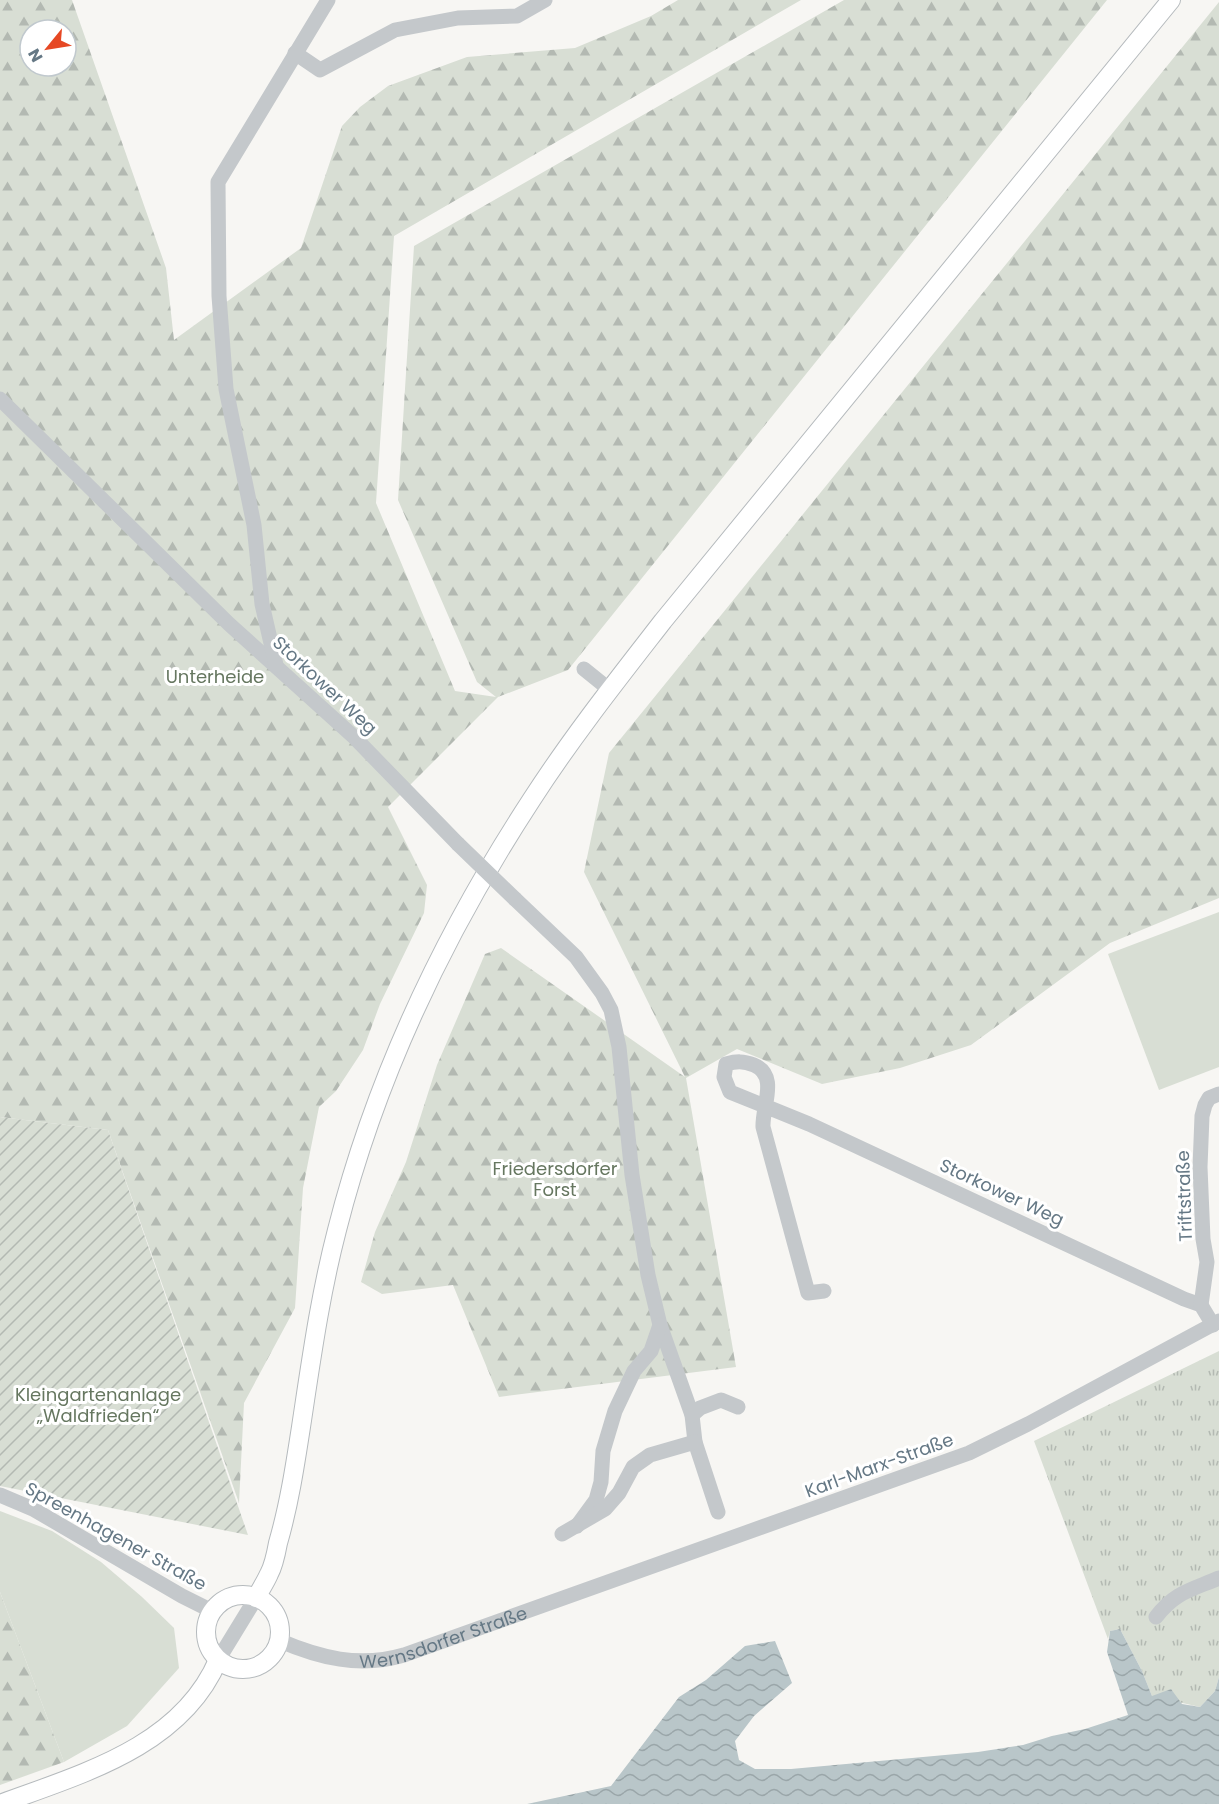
<svg xmlns="http://www.w3.org/2000/svg" width="1219" height="1804" font-family="Poppins,sans-serif">
<defs>
<pattern id="forest-firs" width="22" height="20" patternUnits="userSpaceOnUse" patternTransform="scale(1.5)"><rect width="22" height="20" fill="#d8ded4"/><path d="M5 1l3.5 6h-7zM16 11l3.5 6h-7z" fill="#b3b9b2"/></pattern>
<pattern id="park-tufts" width="24" height="20" patternUnits="userSpaceOnUse" patternTransform="scale(1.5)"><rect width="24" height="20" fill="#d8ded4"/><path d="M3 7l-1-3M5 7V3M7 7l1-3M15 17l-1-3M17 17v-4M19 17l1-3" fill="none" stroke="#b3b9b2"/></pattern>
<pattern id="garden-furrows" width="10" height="10" patternUnits="userSpaceOnUse" patternTransform="scale(1.5)"><rect width="10" height="10" fill="#d8ded4"/><path d="M-1 1l2-2M0 10L10 0M9 11l2-2" fill="none" stroke="#b3b9b2"/></pattern>
<pattern id="water-waves" width="16" height="10" patternUnits="userSpaceOnUse" patternTransform="scale(1.5)"><rect width="16" height="10" fill="#b9c6c9"/><path d="M0 5q4-4 8 0t8 0" fill="none" stroke="#9aa6a9"/></pattern>
</defs>
<rect width="100%" height="100%" fill="#f7f6f3"/>
<!-- grass -->
<g fill="#d8ded4">
<polygon points="1219,912 1219,1067 1159,1090 1108,954"/>
<polygon points="0,1511 52,1531 101,1562 142,1597 174,1628 179,1668 127,1726 64,1762 0,1592"/>
</g>
<!-- forest -->
<g fill="url(#forest-firs)" fill-rule="evenodd">
<path d="M0,0H72L166,268L174,340L301,248L342,126L360,107L388,86L467,57L575,48L651,16L678,0H801L394,236L376,503L455,691L496,697L477,682L398,500L414,246L844,0H1107L568,670L498,697L388,807L427,885L424,913L380,1004L363,1050L336,1091L319,1107L303,1188L295,1308L244,1403L239,1503L108,1130L0,1117ZM30,30H66V66H30Z"/>
<polygon points="1219,2 1219,898 1110,943 971,1045 900,1068 822,1084 737,1049 686,1078 736,1367 499,1397 453,1285 382,1294 361,1282 375,1232 406,1162 437,1065 485,954 501,948 685,1077 584,872 609,753"/>
<polygon points="0,1592 64,1762 0,1785"/>
</g>
<!-- park -->
<polygon fill="url(#park-tufts)" points="1219,1351 1219,1677 1215,1691 1200,1707 1152,1696 1142,1671 1120,1629 1110,1631 1108,1639 1034,1441"/>
<!-- garden -->
<polygon fill="url(#garden-furrows)" points="0,1117 108,1130 248,1535 0,1486"/>
<!-- water -->
<polygon fill="url(#water-waves)" points="1120,1629 1142,1671 1152,1696 1171,1689 1182,1704 1200,1707 1215,1691 1219,1677 1219,1804 527,1804 611,1786 679,1697 706,1680 745,1646 775,1641 792,1683 754,1716 735,1741 739,1760 755,1769 791,1769 978,1752 1023,1745 1052,1736 1085,1729 1128,1715 1107,1652 1110,1631"/>
<g fill="none" stroke-linecap="round" stroke-linejoin="round">
<defs>
<g id="major">
<circle cx="243" cy="1632" r="37"/>
<path d="M256,1598C260,1590 265,1583 269,1574C274,1565 276,1554 278,1543C289,1505 295,1466 301,1427C311,1361 320,1295 337,1230C376,1076 445,932 532,799C572,737 618,679 663,621L1171,0"/>
<path d="M0,1804C81,1774 181,1747 218,1660"/>
</g>
</defs>
<!-- major casing -->
<use href="#major" stroke="#b5babd" stroke-width="20"/>
<!-- minor -->
<g stroke="#c4c8cb" stroke-width="15">
<polyline points="295,53 320,70 395,30 458,18 517,16 545,0"/>
<polyline points="0,399 229,624 354,737 458,844"/>
<polyline points="276,665 262,604 254,525 226,389 219,296 218,182 328,0"/>
<polyline points="584,669 610,690"/>
<polyline points="515,899 576,957 602,993 611,1010 619,1047 632,1175 648,1275 660,1325 692,1415 695,1442 718,1512"/>
<path d="M824,1291L808,1293L763,1127C762,1106 779,1076 754,1065C743,1061 737,1061 726,1064L724,1077L730,1092L809,1124L1184,1299L1201,1305L1213,1325"/>
<polyline points="1201,1305 1207,1262 1203,1239 1200,1167 1202,1116 1205,1105 1209,1098 1219,1094"/>
<polyline points="692,1415 700,1408 721,1400 738,1407"/>
<polyline points="0,1495 33,1509 182,1596 212,1611"/>
<polyline points="577,1526 596,1500 601,1482 603,1451 615,1411 634,1371 651,1351 660,1325"/>
<polyline points="562,1534 605,1509 619,1493 633,1467 650,1455 695,1442"/>
<path d="M1156,1617C1175,1592 1191,1590 1219,1578"/>
<path id="s1" d="M278,1640C320,1658 359,1668 404,1655L969,1453L1028,1424L1219,1321"/>
<polyline points="218,1660 256,1598"/>
</g>
<!-- major -->
<use href="#major" stroke="#fff" stroke-width="18"/>
<!-- minor-bridge -->
<polyline stroke="#c4c8cb" stroke-width="15" points="458,844 515,899"/>
</g>
<g text-anchor="middle" dominant-baseline="central" stroke-width="6" stroke-linejoin="round" paint-order="stroke">
<!-- park labels -->
<g font-size="18" fill="#667760" stroke="#fff">
<text x="215" y="676">Unterheide</text>
<text x="555" y="1168">Friedersdorfer<tspan x="555" dy="21">Forst</tspan></text>
<text x="98" y="1394">Kleingartenanlage<tspan x="98" dy="21">„Waldfrieden“</tspan></text>
</g>
<!-- street labels -->
<g font-size="18" fill="#657885" stroke="#fff">
<text transform="translate(325 685) rotate(43)">Storkower Weg</text>
<text transform="translate(1002 1192) rotate(25)">Storkower Weg</text>
<text transform="translate(1184 1196) rotate(-92)">Triftstraße</text>
<text transform="translate(879 1465) rotate(-20)">Karl-Marx-Straße</text>
<text transform="translate(116 1536) rotate(29)">Spreenhagener Straße</text>
<text stroke="none"><textPath href="#s1" startOffset="172">Wernsdorfer Straße</textPath></text>
</g>
</g>
<!-- north arrow -->
<g transform="translate(48 48) rotate(240)"><circle r="28" fill="#ffffff" stroke="#c1c9ce" stroke-width="1.5"/>
<path d="M0-4.5L10 22L0 15L-10 22Z" fill="#e64824"/>
<text y="-9" font-size="16" font-weight="bold" text-anchor="middle" fill="#657885">N</text>
</g>
</svg>
